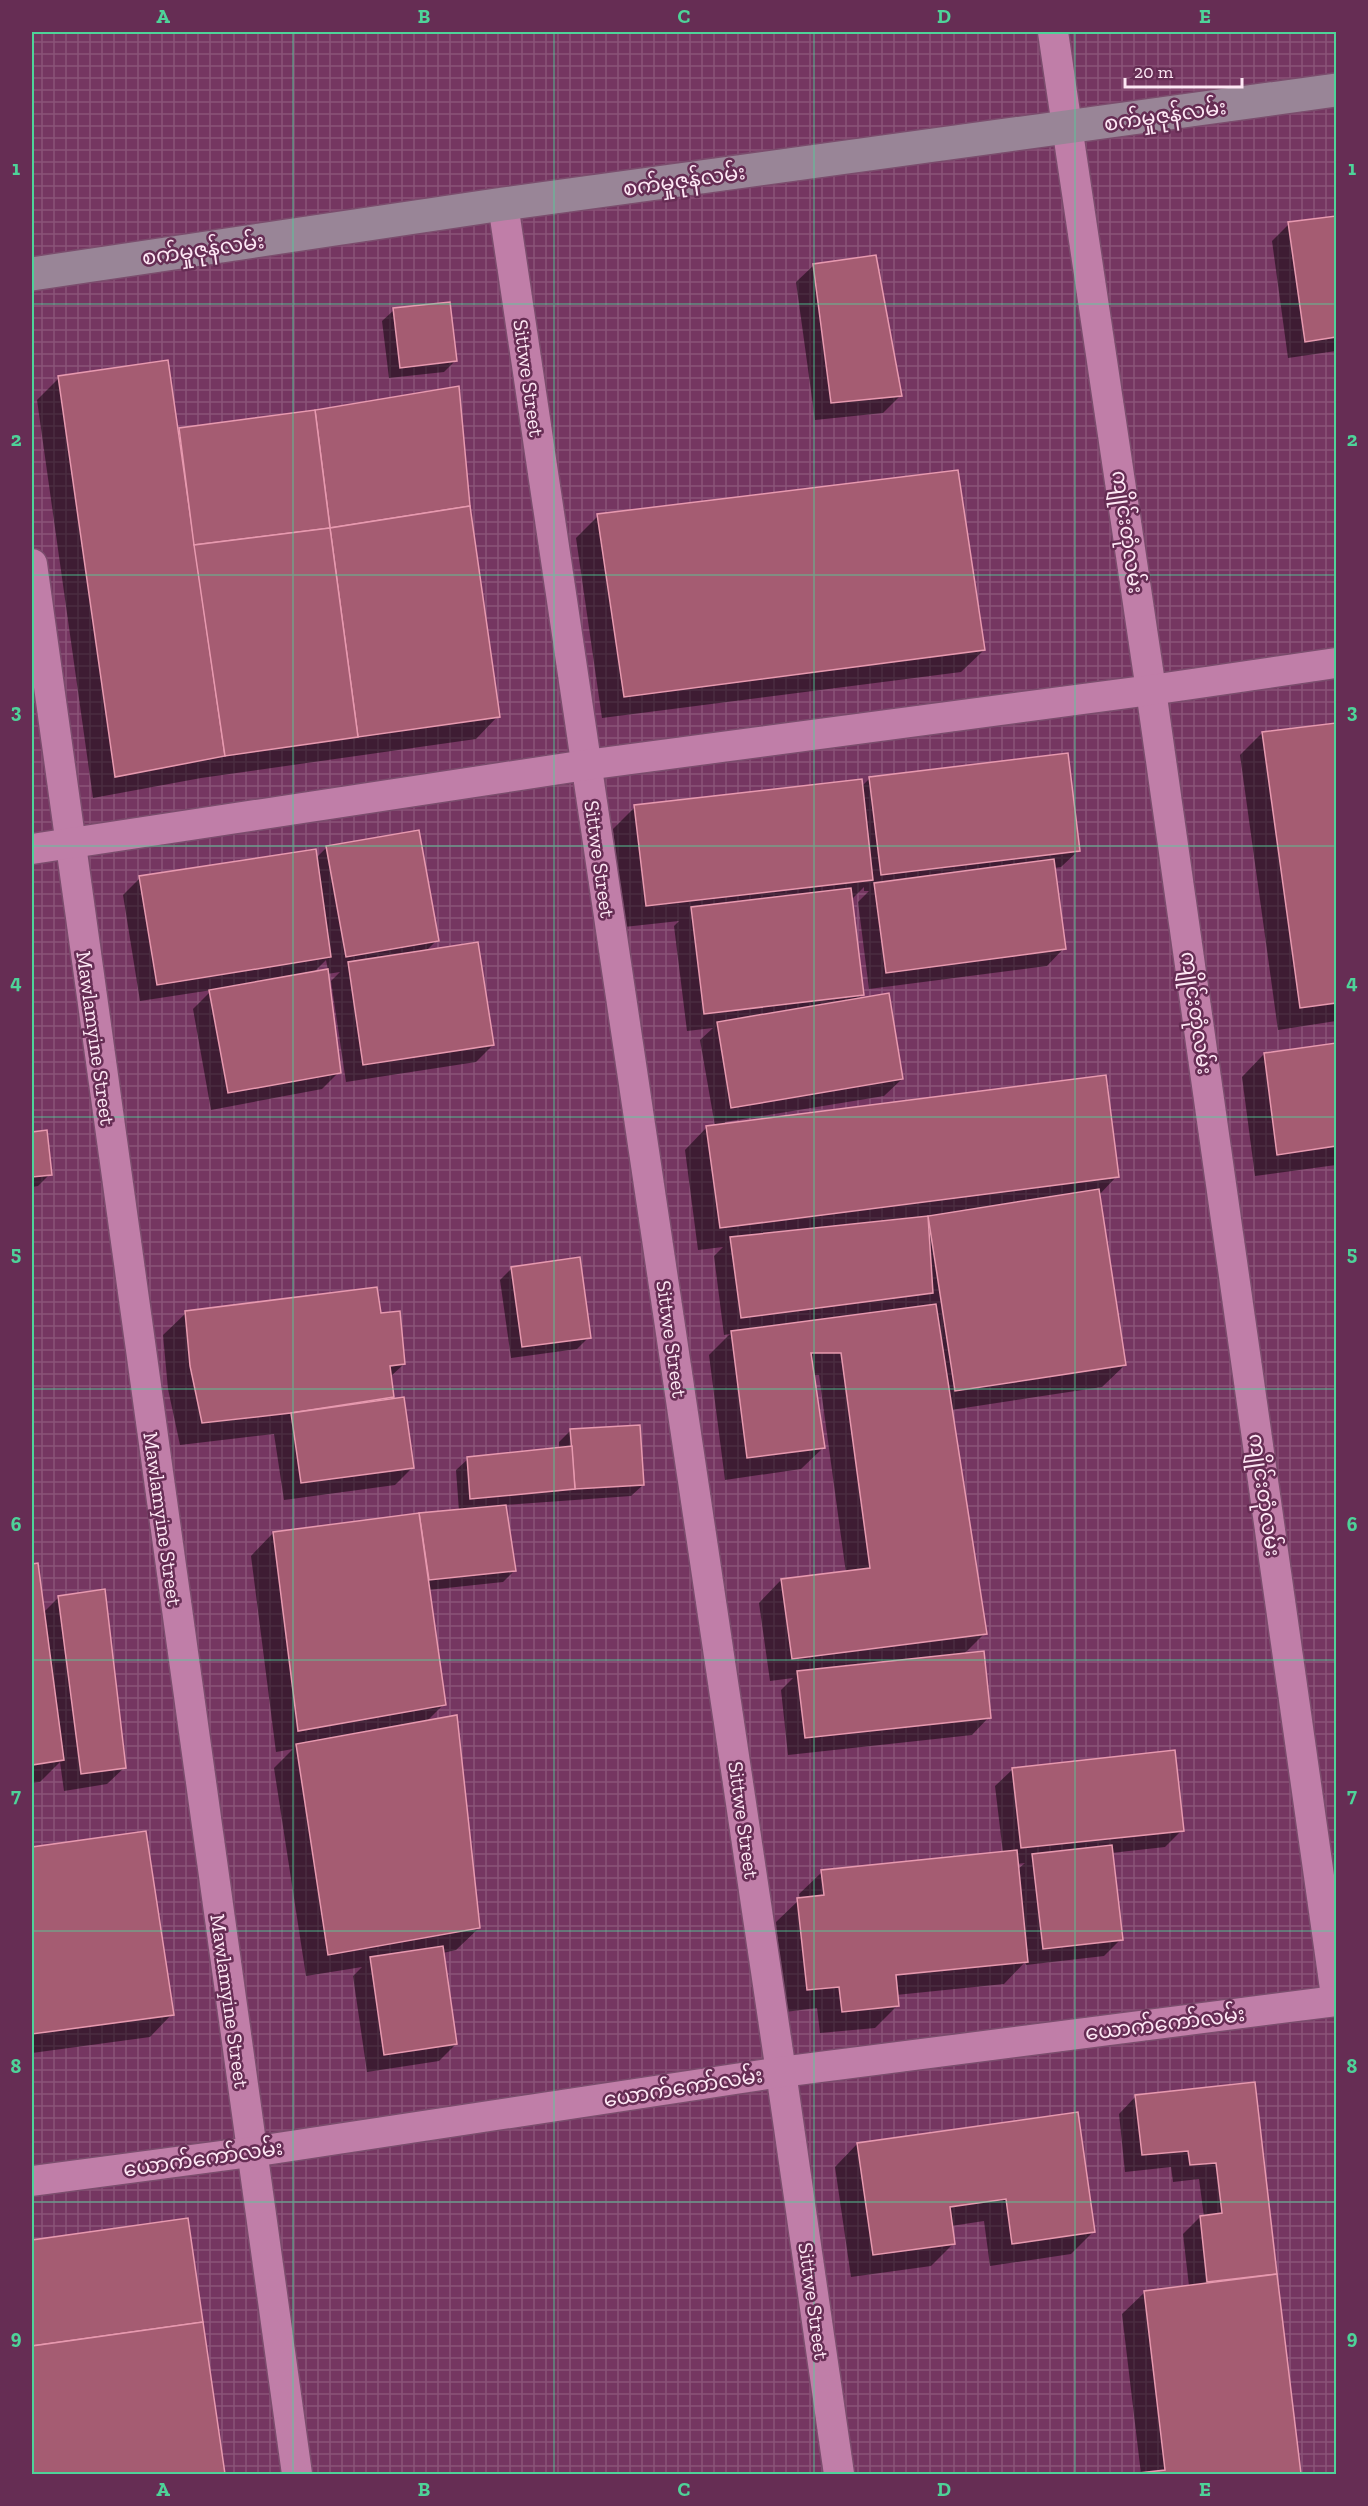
<svg xmlns="http://www.w3.org/2000/svg" width="1368" height="2506" font-family="'Zilla Slab','Noto Sans Myanmar',serif">
<defs>
<pattern id="industrial-grid" width="8" height="8" patternUnits="userSpaceOnUse" patternTransform="scale(1.5)"><rect width="8" height="8" fill="#753661"/><path d="M0 4h8M4 0v8" fill="none" stroke="#8a5378"/></pattern>
</defs>
<rect width="100%" height="100%" fill="#662d54"/>
<!-- industrial -->
<rect fill="url(#industrial-grid)" x="32" y="32" width="1304" height="2442"/>
<!-- shadow -->
<g fill="#0007" fill-rule="evenodd">
<polygon points="1336,217 1336,351 1288,358 1272,241 1289,224"/>
<polygon points="814,265 900,396 883,413 815,420 796,282"/>
<polygon points="394,310 455,361 444,372 389,378 382,321"/>
<polygon points="59,378 176,432 179,429 469,507 498,716 476,739 201,778 93,798 37,400"/>
<polygon points="598,516 984,650 961,672 602,718 576,538"/>
<polygon points="1336,725 1336,1021 1278,1030 1240,755 1262,733"/>
<polygon points="870,778 1079,850 1061,867 1054,868 1064,948 1047,966 869,989 858,902 869,891 864,891 864,887 851,900 862,995 857,1000 902,1079 884,1096 725,1122 725,1125 1117,1176 1099,1195 1125,1365 1102,1387 951,1410 985,1633 964,1654 989,1717 972,1735 788,1755 781,1690 793,1678 770,1681 759,1603 781,1580 846,1573 819,1375 813,1375 824,1447 801,1469 725,1480 709,1355 730,1334 724,1335 714,1256 723,1247 698,1250 685,1150 707,1127 715,1126 700,1040 713,1028 687,1031 674,926 679,921 624,927 613,829 635,807 861,787"/>
<path d="M327,847L437,940L425,952L493,1045L476,1062L346,1082L331,981L340,972L327,974L339,1072L322,1089L211,1110L193,1009L212,990L140,1001L123,895L140,878L316,858ZM326,960L328,970L313,973Z"/>
<polygon points="1336,1044 1336,1165 1255,1176 1242,1077 1264,1054"/>
<polygon points="46,1132 50,1174 38,1186 32,1187 32,1134"/>
<polygon points="512,1268 589,1337 577,1349 511,1358 500,1280"/>
<polygon points="186,1313 380,1315 404,1364 390,1377 393,1396 388,1401 412,1468 395,1485 284,1500 274,1434 180,1445 168,1389 163,1335"/>
<polygon points="570,1431 643,1485 631,1496 504,1505 514,1571 503,1582 428,1590 444,1704 426,1722 479,1928 456,1950 443,1953 456,2044 439,2061 367,2072 353,1976 362,1967 306,1976 274,1768 293,1749 276,1752 251,1556 273,1533 459,1511 456,1470 468,1459 559,1449 559,1442"/>
<polygon points="37,1565 43,1613 59,1597 125,1767 107,1784 64,1791 60,1762 40,1782 32,1783 32,1566"/>
<path d="M1013,1769L1182,1830L1165,1847L1111,1853L1121,1939L1104,1956L1026,1965L1025,1962L1004,1984L896,1995L897,2006L875,2028L820,2033L817,2008L785,2012L776,1922L800,1899L799,1894L822,1872L1003,1853L995,1786ZM1025,1863L1017,1870L1016,1864Z"/>
<polygon points="145,1833 172,2014 150,2037 32,2053 32,1849"/>
<polygon points="1254,2083 1300,2474 1141,2474 1122,2314 1145,2292 1189,2286 1183,2234 1200,2217 1204,2217 1199,2179 1173,2182 1171,2167 1125,2172 1119,2114 1136,2096"/>
<polygon points="1077,2113 1093,2232 1071,2254 990,2266 984,2221 951,2226 953,2244 931,2266 851,2277 835,2167 857,2144"/>
<polygon points="187,2219 223,2474 32,2474 32,2241"/>
</g>
<!-- building -->
<g fill="#a55c72" stroke="#e799af" stroke-width="1.5">
<polygon points="1336,216 1336,337 1305,342 1288,222"/>
<polygon points="876,255 902,396 831,403 813,264"/>
<polygon points="450,302 457,361 400,368 393,308"/>
<polygon points="168,360 225,756 115,777 58,376"/>
<polygon points="459,386 470,506 330,528 315,410"/>
<polygon points="315,410 330,528 194,545 179,428"/>
<polygon points="958,470 985,650 624,697 597,514"/>
<polygon points="470,506 500,717 358,737 330,528"/>
<polygon points="330,528 358,737 225,756 194,545"/>
<polygon points="1336,723 1336,1003 1300,1008 1262,732"/>
<polygon points="1068,753 1080,851 881,875 869,777"/>
<polygon points="862,779 873,880 646,906 634,805"/>
<polygon points="419,830 439,941 346,957 326,846"/>
<polygon points="316,849 331,957 157,985 139,876"/>
<polygon points="1054,859 1066,949 886,973 874,883"/>
<polygon points="851,888 864,995 704,1014 691,907"/>
<polygon points="478,942 494,1045 363,1065 348,962"/>
<polygon points="328,969 341,1073 228,1093 209,990"/>
<polygon points="889,993 903,1079 731,1108 717,1022"/>
<polygon points="1336,1043 1336,1146 1277,1155 1264,1053"/>
<polygon points="1106,1075 1119,1177 720,1228 706,1126"/>
<polygon points="47,1130 52,1175 32,1177 32,1132"/>
<polygon points="1099,1189 1126,1365 955,1391 928,1216"/>
<polygon points="928,1216 933,1293 741,1318 730,1237"/>
<polygon points="580,1257 591,1338 522,1347 511,1267"/>
<polygon points="377,1287 381,1313 400,1311 405,1364 390,1366 394,1397 291,1413 202,1423 190,1366 185,1311"/>
<polygon points="936,1304 987,1634 792,1659 781,1579 870,1568 841,1353 811,1353 825,1448 747,1458 731,1331"/>
<polygon points="404,1397 414,1468 301,1483 291,1413"/>
<polygon points="640,1425 644,1485 575,1489 570,1429"/>
<polygon points="572,1446 575,1489 470,1499 467,1457"/>
<polygon points="506,1505 516,1571 429,1580 419,1513"/>
<polygon points="419,1513 446,1705 298,1731 273,1532"/>
<polygon points="38,1563 64,1760 32,1765 32,1564"/>
<polygon points="105,1589 126,1768 81,1774 58,1596"/>
<polygon points="984,1651 991,1718 805,1738 797,1671"/>
<polygon points="457,1715 480,1928 328,1955 296,1744"/>
<polygon points="1175,1750 1184,1831 1021,1848 1012,1768"/>
<polygon points="146,1831 174,2015 32,2034 32,1847"/>
<polygon points="1112,1845 1123,1940 1043,1949 1032,1854"/>
<polygon points="1017,1850 1028,1962 896,1975 899,2006 842,2012 839,1987 807,1990 797,1898 824,1895 821,1870"/>
<polygon points="443,1946 457,2044 384,2055 370,1957"/>
<polygon points="1255,2082 1277,2274 1207,2282 1200,2216 1222,2213 1216,2163 1190,2165 1188,2151 1142,2155 1135,2095"/>
<polygon points="1078,2112 1095,2232 1012,2244 1006,2199 950,2207 955,2244 873,2255 857,2143"/>
<polygon points="188,2218 203,2322 32,2346 32,2240"/>
<polygon points="1277,2274 1301,2474 1129,2474 1165,2470 1144,2291"/>
<polygon points="203,2322 225,2474 32,2474 32,2346"/>
</g>
<g fill="none" stroke-linecap="round" stroke-linejoin="round">
<defs>
<g id="street">
<polyline points="1053,32 1151,690 1336,1996"/>
<polyline points="503,204 781,2072 839,2474"/>
<polyline points="32,564 297,2474"/>
<polyline points="32,849 586,765 1151,690 1336,663"/>
<polyline points="32,2181 251,2152 781,2072 1336,2001"/>
</g>
<polyline id="secondary" points="32,274 503,204 1336,90"/>
</defs>
<!-- street casing -->
<use href="#street" stroke="#7b4d6d" stroke-width="33"/>
<!-- secondary casing -->
<use href="#secondary" stroke="#7b4d6d" stroke-width="36"/>
<!-- street -->
<use href="#street" stroke="#c07ea8" stroke-width="30"/>
<!-- secondary -->
<use href="#secondary" stroke="#998597" stroke-width="33"/>
</g>
<!-- grid -->
<path fill="none" stroke="#4ed399" stroke-width="1.5" stroke-opacity="0.55" d="M293,32V2474M554,32V2474M814,32V2474M1075,32V2474M32,304H1336M32,575H1336M32,846H1336M32,1117H1336M32,1389H1336M32,1660H1336M32,1931H1336M32,2202H1336"/>
<g text-anchor="middle" dominant-baseline="central" stroke-width="5" stroke-linejoin="round" paint-order="stroke">
<!-- street labels -->
<g font-size="21" fill="#fde7f4" stroke="#662d54">
<text transform="translate(1165 115) rotate(-8)">စက်မှုဇုန်လမ်း</text>
<text transform="translate(684 180) rotate(-8)">စက်မှုဇုန်လမ်း</text>
<text transform="translate(203 249) rotate(-8)">စက်မှုဇုန်လမ်း</text>
<text transform="translate(529 378) rotate(82)">Sittwe Street</text>
<text transform="translate(1128 532) rotate(82)">ကျိုင်းတုံလမ်း</text>
<text transform="translate(600 859) rotate(82)">Sittwe Street</text>
<text transform="translate(1197 1013) rotate(82)">ကျိုင်းတုံလမ်း</text>
<text transform="translate(96 1038) rotate(82)">Mawlamyine Street</text>
<text transform="translate(672 1339) rotate(82)">Sittwe Street</text>
<text transform="translate(1265 1495) rotate(82)">ကျိုင်းတုံလမ်း</text>
<text transform="translate(163 1519) rotate(82)">Mawlamyine Street</text>
<text transform="translate(744 1820) rotate(82)">Sittwe Street</text>
<text transform="translate(230 2001) rotate(82)">Mawlamyine Street</text>
<text transform="translate(1165 2023) rotate(-7)">ယောက်ကော်လမ်း</text>
<text transform="translate(683 2087) rotate(-9)">ယောက်ကော်လမ်း</text>
<text transform="translate(203 2158) rotate(-8)">ယောက်ကော်လမ်း</text>
<text transform="translate(814 2301) rotate(82)">Sittwe Street</text>
</g>
</g>
<!-- border -->
<rect width="1368" height="2506" fill="none" stroke="#662d54" stroke-width="66"/>
<!-- scale -->
<path d="M1125 78v9h117v-9" fill="none" stroke="#fde7f4" stroke-width="3"/>
<text x="1134" y="78" font-size="18" fill="#fde7f4" stroke="#662d54" stroke-width="4.5" paint-order="stroke">20 m</text>
<rect x="33" y="33" width="1302" height="2440" fill="none" stroke="#4ed399" stroke-width="2"/>
<g font-size="20" text-anchor="middle" font-weight="bold" fill="#4ed399">
<text x="163" y="23">A</text>
<text x="424" y="23">B</text>
<text x="684" y="23">C</text>
<text x="944" y="23">D</text>
<text x="1205" y="23">E</text>
<text x="16" y="175">1</text>
<text x="1352" y="175">1</text>
<text x="16" y="446">2</text>
<text x="1352" y="446">2</text>
<text x="16" y="718">3</text>
<text x="1352" y="718">3</text>
<text x="16" y="989">4</text>
<text x="1352" y="989">4</text>
<text x="16" y="1260">5</text>
<text x="1352" y="1260">5</text>
<text x="16" y="1531">6</text>
<text x="1352" y="1531">6</text>
<text x="16" y="1802">7</text>
<text x="1352" y="1802">7</text>
<text x="16" y="2073">8</text>
<text x="1352" y="2073">8</text>
<text x="16" y="2344">9</text>
<text x="1352" y="2344">9</text>
<text x="163" y="2496">A</text>
<text x="424" y="2496">B</text>
<text x="684" y="2496">C</text>
<text x="944" y="2496">D</text>
<text x="1205" y="2496">E</text>
</g>
</svg>
